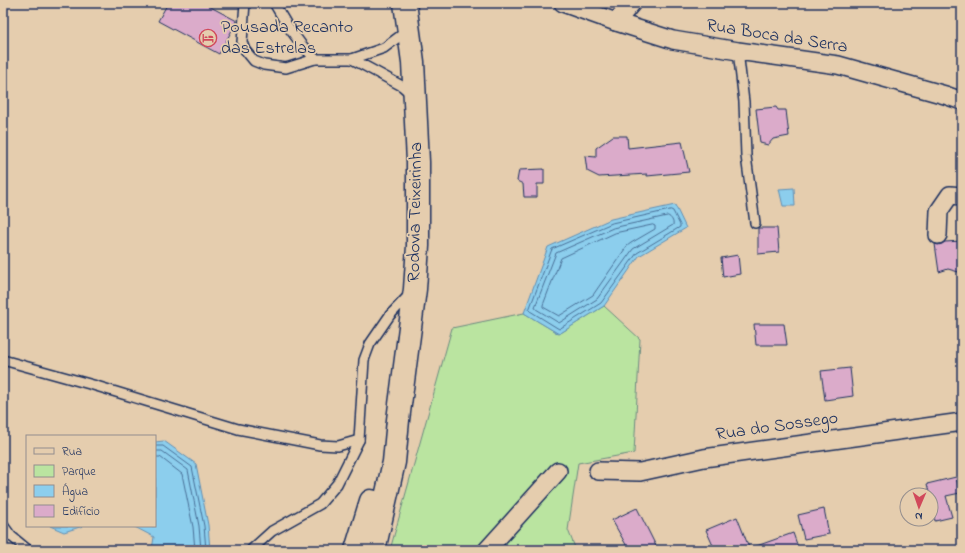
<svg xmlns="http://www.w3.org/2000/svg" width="965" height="553" font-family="'Indie Flower',sans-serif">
<rect width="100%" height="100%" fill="#e5cdae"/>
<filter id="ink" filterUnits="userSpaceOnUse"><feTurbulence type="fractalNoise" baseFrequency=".025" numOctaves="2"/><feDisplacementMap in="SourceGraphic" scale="8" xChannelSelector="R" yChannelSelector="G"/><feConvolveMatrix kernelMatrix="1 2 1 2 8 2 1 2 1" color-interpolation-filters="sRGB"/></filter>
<g filter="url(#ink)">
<!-- green -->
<polygon fill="#bae4a0" stroke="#6a8a7f" points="604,306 640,339 634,453 578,463 568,530 576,550 390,550 452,328 524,313 559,334"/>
<!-- water -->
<g fill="#8cceed" stroke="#5f8eb4">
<polygon points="794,188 795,206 783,206 779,189"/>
<polygon points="675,205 686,228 639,256 604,306 559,334 524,313 548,247 611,219"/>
<polygon points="164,441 196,464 208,525 210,550 152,550 154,537 133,526 155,526 155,442"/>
<polygon points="50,526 83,526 64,532"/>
</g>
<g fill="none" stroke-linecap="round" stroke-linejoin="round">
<!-- shore -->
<g stroke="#486f97" stroke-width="1">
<polygon points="671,210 673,211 680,225 680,227 637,253 601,303 559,329 530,311 529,310 552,249 612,223"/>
<path d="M668,216C671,217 674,222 673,225L633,249L597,299L559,323L536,309L535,307L556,253L613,228Z"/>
<polygon points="653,225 655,226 655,229 631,243 627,246 593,295 559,316 543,307 543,305 561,258 615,233"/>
<polyline points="155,446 163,446 192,467 204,526 206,550"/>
<polyline points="155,451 162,451 188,470 199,526 201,550"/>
<polyline points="155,457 160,457 182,474 193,527 195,550"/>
</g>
</g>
<!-- building -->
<g fill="#dbabca" stroke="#1b2f5e">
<polygon points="168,3 203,3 237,21 219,54 158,21"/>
<polygon points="776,107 778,110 786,110 789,136 773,139 768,145 760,143 756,109"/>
<polygon points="613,136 627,136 628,148 682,142 689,172 647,176 647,174 599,177 587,171 585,156 596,157 596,148"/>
<polygon points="544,169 544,184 537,184 537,197 524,197 523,184 517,181 519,170"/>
<polygon points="758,228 777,228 779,252 758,254"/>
<polygon points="962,241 962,273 948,269 939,272 935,244 938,245 942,244 945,242"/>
<polygon points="738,255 740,274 723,277 721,258"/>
<polygon points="754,324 784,324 787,345 756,345"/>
<polygon points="850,368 853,396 825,400 821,371"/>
<polygon points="956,477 960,493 946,496 952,517 935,521 931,502 931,495 930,495 927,484"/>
<polygon points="637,508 658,550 629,550 612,520"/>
<polygon points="824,509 829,534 804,539 798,515"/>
<polygon points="737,517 750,550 715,550 706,530"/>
<polygon points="793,533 799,550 752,550 751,548"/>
</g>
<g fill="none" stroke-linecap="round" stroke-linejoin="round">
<defs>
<g id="lane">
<polyline points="245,3 242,42 245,50 254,61 264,65 286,68 315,59"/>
<polyline points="274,3 287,25 301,44 315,59 352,59 384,48 408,30"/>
<polyline points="738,51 744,102 746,156 755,223"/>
<polyline points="352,59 402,86 412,95"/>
<polyline points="3,360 93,385 238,429 320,445 338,446 359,440"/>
<polyline points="3,525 11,536 28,550"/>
<polyline points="251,550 272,531 320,504 337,484 359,440 364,360 370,344 390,315 411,293"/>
</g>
<g id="street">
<polyline points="563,3 616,22 673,40 738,51 838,65 945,95 962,101"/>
<polyline points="616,22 632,3"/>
<polyline points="938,235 939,211 950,195 962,196"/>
<polyline points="598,471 640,472 704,458 962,422"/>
<polyline points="487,550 558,471"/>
</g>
<g id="primary">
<polyline points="356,550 371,501"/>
<polyline points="374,550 394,462 398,420 415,289 418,246 418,162 413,62 405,3"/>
</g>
</defs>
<!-- lane casing -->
<use href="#lane" stroke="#1b2f5e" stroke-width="12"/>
<!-- street casing -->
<use href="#street" stroke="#1b2f5e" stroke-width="20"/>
<!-- primary casing -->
<use href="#primary" stroke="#1b2f5e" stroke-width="25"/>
<!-- lane -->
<use href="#lane" stroke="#e5cdae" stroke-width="9"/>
<!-- street -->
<use href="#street" stroke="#e5cdae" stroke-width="17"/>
<!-- primary -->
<use href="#primary" stroke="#e5cdae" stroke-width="22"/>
</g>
</g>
<!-- icons -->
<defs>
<symbol id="hotel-ring" viewBox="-11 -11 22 22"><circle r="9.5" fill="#e5cdae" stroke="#d1495b" stroke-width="1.5"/><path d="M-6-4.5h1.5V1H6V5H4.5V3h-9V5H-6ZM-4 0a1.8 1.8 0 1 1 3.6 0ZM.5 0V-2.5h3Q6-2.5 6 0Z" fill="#d1495b"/></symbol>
</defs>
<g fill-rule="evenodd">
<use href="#hotel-ring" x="198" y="28" width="20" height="20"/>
</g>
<g text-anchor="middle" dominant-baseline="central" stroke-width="3.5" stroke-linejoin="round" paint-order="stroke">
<!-- poi labels -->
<g font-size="18" fill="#1b2f5e" stroke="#e5cdae" text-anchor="start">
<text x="221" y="28">Pousada Recanto<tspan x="221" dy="21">das Estrelas</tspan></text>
</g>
<!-- street labels -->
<g font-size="18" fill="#1b2f5e" stroke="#e5cdae">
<text transform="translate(777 37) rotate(9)">Rua Boca da Serra</text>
<text transform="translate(416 212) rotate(-89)">Rodovia Teixeirinha</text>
<text transform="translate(777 427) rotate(-8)">Rua do Sossego</text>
</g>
</g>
<!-- margin -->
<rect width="965" height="553" fill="none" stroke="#e5cdae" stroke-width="16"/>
<rect x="8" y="8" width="949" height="537" fill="none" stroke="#1b2f5e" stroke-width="1.5" filter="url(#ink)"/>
<!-- legend -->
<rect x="26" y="435" width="130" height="92" fill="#e5cdae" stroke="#948e8e"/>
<rect x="34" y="448" width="20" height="6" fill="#e5cdae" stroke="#948e8e"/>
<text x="62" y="455" font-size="12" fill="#1b2f5e">Rua</text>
<rect x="34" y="465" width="20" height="12" fill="#bae4a0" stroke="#948e8e"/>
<text x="62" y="475" font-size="12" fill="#1b2f5e">Parque</text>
<rect x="34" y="485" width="20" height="12" fill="#8cceed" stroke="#948e8e"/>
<text x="62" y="495" font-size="12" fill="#1b2f5e">Água</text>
<rect x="34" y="505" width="20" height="12" fill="#dbabca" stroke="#948e8e"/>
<text x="62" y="515" font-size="12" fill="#1b2f5e">Edifício</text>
<!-- north arrow -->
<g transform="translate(919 507) rotate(182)"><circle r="19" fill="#e5cdae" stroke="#948e8e"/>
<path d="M0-3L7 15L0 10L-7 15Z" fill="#d1495b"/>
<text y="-6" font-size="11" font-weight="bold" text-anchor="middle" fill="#1b2f5e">N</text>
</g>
</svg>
